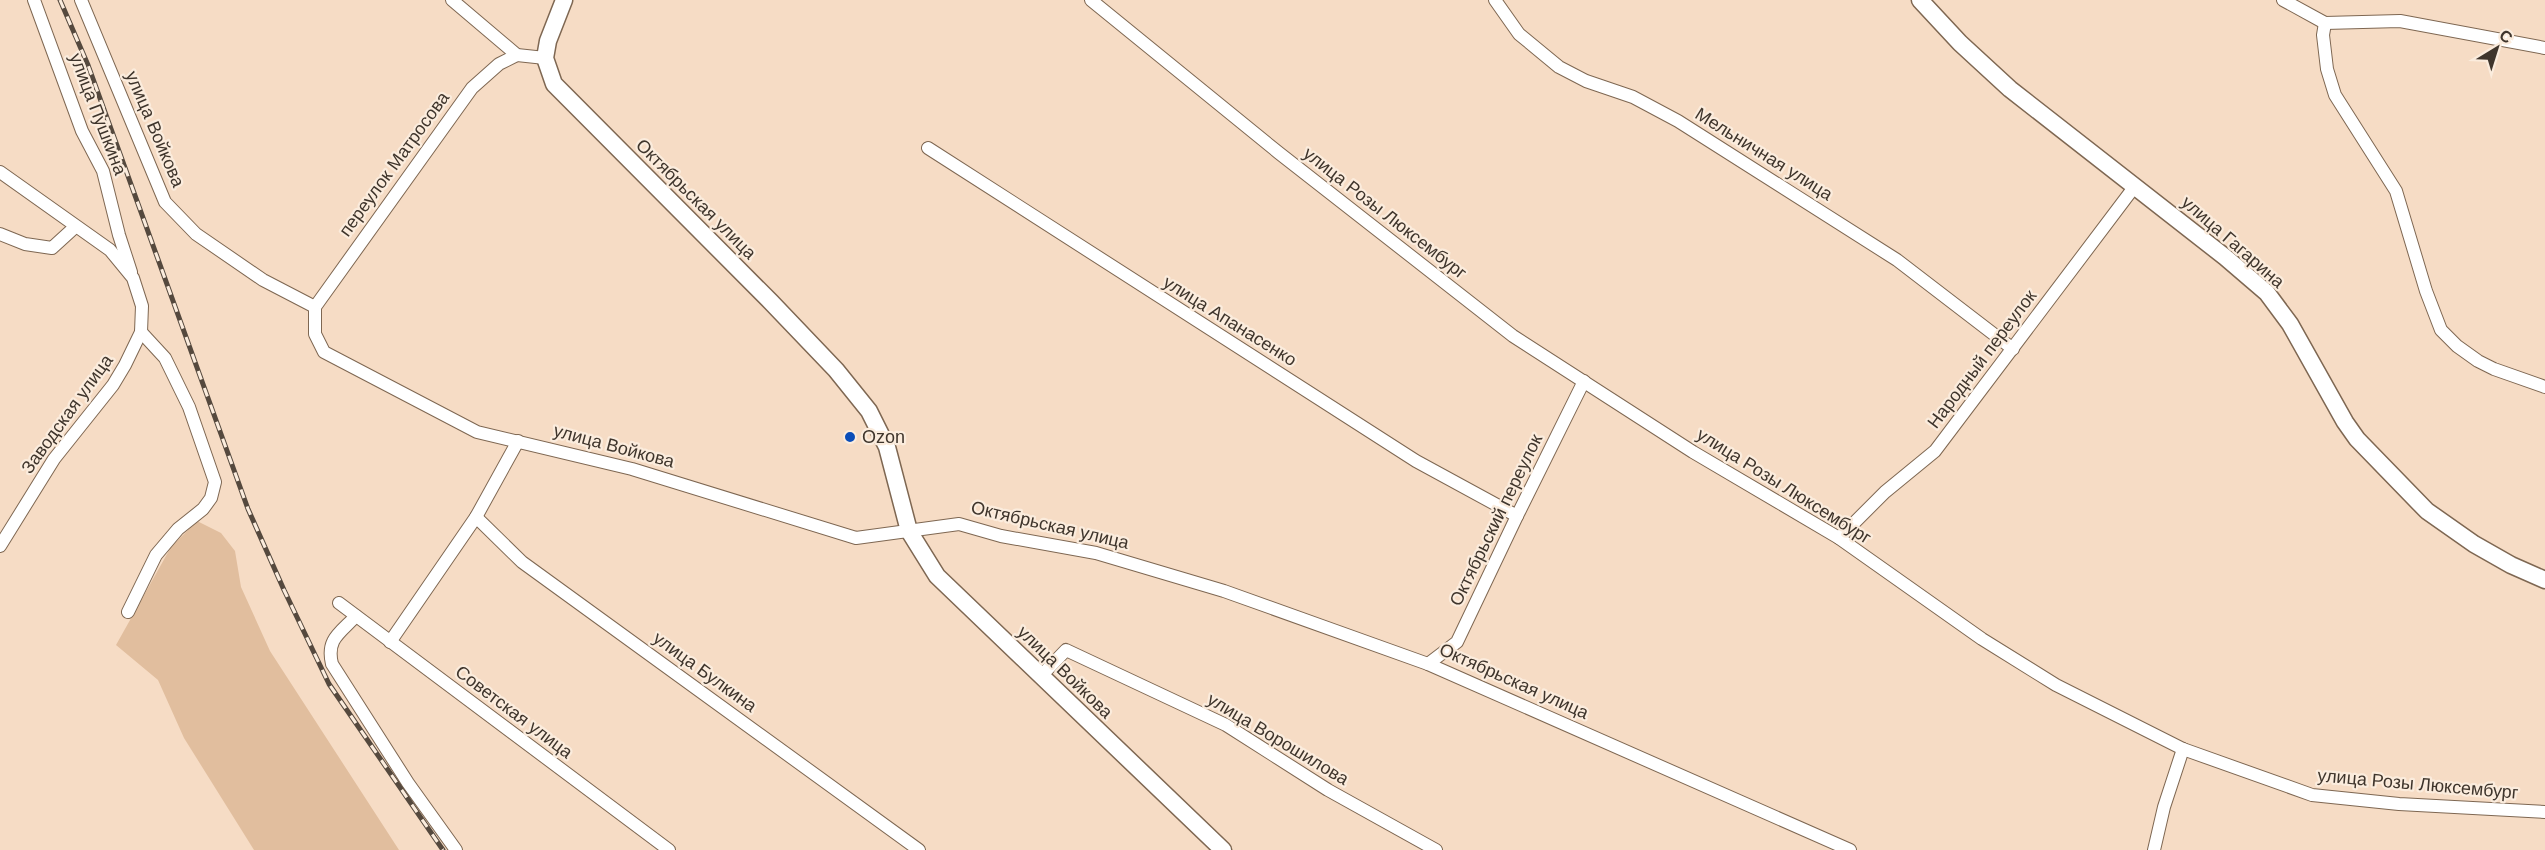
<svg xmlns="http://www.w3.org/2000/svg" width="2545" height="850" font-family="Arial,sans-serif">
<rect width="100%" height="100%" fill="#f6dcc5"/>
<!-- green -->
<polygon fill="#e1be9e" points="197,521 221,533 235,551 241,587 270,651 399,850 254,850 184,738 158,680 116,645 171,547"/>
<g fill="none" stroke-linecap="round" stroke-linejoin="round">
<defs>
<g id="street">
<polyline points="34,0 82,131 103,171 119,235 131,272"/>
<polyline points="81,0 165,202 196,234 263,280 315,307"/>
<polyline points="452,0 517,55 545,58"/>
<polyline points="1091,0 1279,153 1513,336 1693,452 1839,538 1982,639 2056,685 2183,749 2312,795 2399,804 2545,812"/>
<polyline points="1495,0 1519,34 1559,67 1586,81 1633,97 1678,121 1897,260 2013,349"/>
<polyline points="2283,0 2325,23 2400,21 2545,48"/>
<polyline points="2325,23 2323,35 2327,69 2335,95 2396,191 2426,291 2441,330 2457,346 2478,361 2494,369 2545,387"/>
<polyline points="928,148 1416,461 1517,516"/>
<polyline points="0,172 110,250 133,278 142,306 141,332 125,365 113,385 54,459 0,546"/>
<polyline points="0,234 25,244 52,248 75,227"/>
<polyline points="315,307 315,334 324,352 477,432 632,469 856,538 959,524 1001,536 1096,553 1224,591 1428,664 1850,850"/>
<polyline points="315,307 472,88 499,64 517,55"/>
<polyline points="476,517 522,562 919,850"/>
<polyline points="1839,538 1885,492 1935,451 2135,186"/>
<polyline points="339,603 669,850"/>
<polyline points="128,612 156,555 178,529 203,509 211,498 215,482 189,407 165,358 141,332"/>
<path d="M356,616C340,633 326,639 332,664L408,783L456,850"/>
<polyline points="390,642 476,517 518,441"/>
<polyline points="1428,664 1457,642 1517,516 1584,381"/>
<polyline points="1041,676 1066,650 1226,725 1328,790 1436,850"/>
<polyline points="2154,850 2164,807 2183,749"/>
</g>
<g id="secondary">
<polyline points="564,0 548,41 545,58 554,84 771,302 836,370 869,411 887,447 909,531 937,576 1223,850"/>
<polyline points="1920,0 1960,43 2010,89 2225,257 2267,293 2290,324 2345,422 2357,439 2427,511 2474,544 2511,565 2545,580"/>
</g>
</defs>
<!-- street casing -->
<use href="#street" stroke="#7e6752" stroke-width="14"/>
<!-- secondary casing -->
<use href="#secondary" stroke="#7e6752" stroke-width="19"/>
<!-- street -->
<use href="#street" stroke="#fff" stroke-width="12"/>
<!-- secondary -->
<use href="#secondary" stroke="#fff" stroke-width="16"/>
<defs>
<polyline id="rail" points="60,0 88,65 248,509 284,590 329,684 443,850"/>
</defs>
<!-- rail casing -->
<use href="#rail" stroke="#55493e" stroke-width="5"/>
<!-- rail -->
<use href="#rail" stroke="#fbecdd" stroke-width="3" stroke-dasharray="9" stroke-linecap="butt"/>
</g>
<!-- markers -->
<circle fill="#0a4db8" stroke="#fbecdd" stroke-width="2" cx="850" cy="437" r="6"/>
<g text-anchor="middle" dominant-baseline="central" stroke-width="4.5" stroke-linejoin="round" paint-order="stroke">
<!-- street labels -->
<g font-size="18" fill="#3f352c" stroke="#fbecdd">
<text transform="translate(98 114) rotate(69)">улица Пушкина</text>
<text transform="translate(155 129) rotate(67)">улица Войкова</text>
<text transform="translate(1764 154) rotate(32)">Мельничная улица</text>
<text transform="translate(394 164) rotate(-54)">переулок Матросова</text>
<text transform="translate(696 199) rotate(45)">Октябрьская улица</text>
<text transform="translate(1385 213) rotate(38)">улица Розы Люксембург</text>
<text transform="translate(2233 242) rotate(41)">улица Гагарина</text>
<text transform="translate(1230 321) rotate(32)">улица Апанасенко</text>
<text transform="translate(1982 359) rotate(-53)">Народный переулок</text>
<text transform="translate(67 414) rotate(-54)">Заводская улица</text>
<text transform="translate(614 446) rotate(15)">улица Войкова</text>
<text transform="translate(1784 486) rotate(32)">улица Розы Люксембург</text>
<text transform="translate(1496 520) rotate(-64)">Октябрьский переулок</text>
<text transform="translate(1050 525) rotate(13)">Октябрьская улица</text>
<text transform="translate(705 672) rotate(36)">улица Булкина</text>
<text transform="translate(1065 672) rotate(44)">улица Войкова</text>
<text transform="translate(1514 681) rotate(24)">Октябрьская улица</text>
<text transform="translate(514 712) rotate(37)">Советская улица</text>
<text transform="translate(1278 739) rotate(31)">улица Ворошилова</text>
<text transform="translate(2418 784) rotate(5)">улица Розы Люксембург</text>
</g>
<!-- poi labels -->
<g font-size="18" fill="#3f352c" stroke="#fbecdd" text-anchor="start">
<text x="862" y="437">Ozon</text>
</g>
</g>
<!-- north arrow -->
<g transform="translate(2497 48) rotate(38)" stroke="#fbecdd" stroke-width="4.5" paint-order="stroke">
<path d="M0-4.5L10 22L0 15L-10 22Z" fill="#3f352c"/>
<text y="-9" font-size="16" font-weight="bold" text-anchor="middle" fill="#3f352c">С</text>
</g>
</svg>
